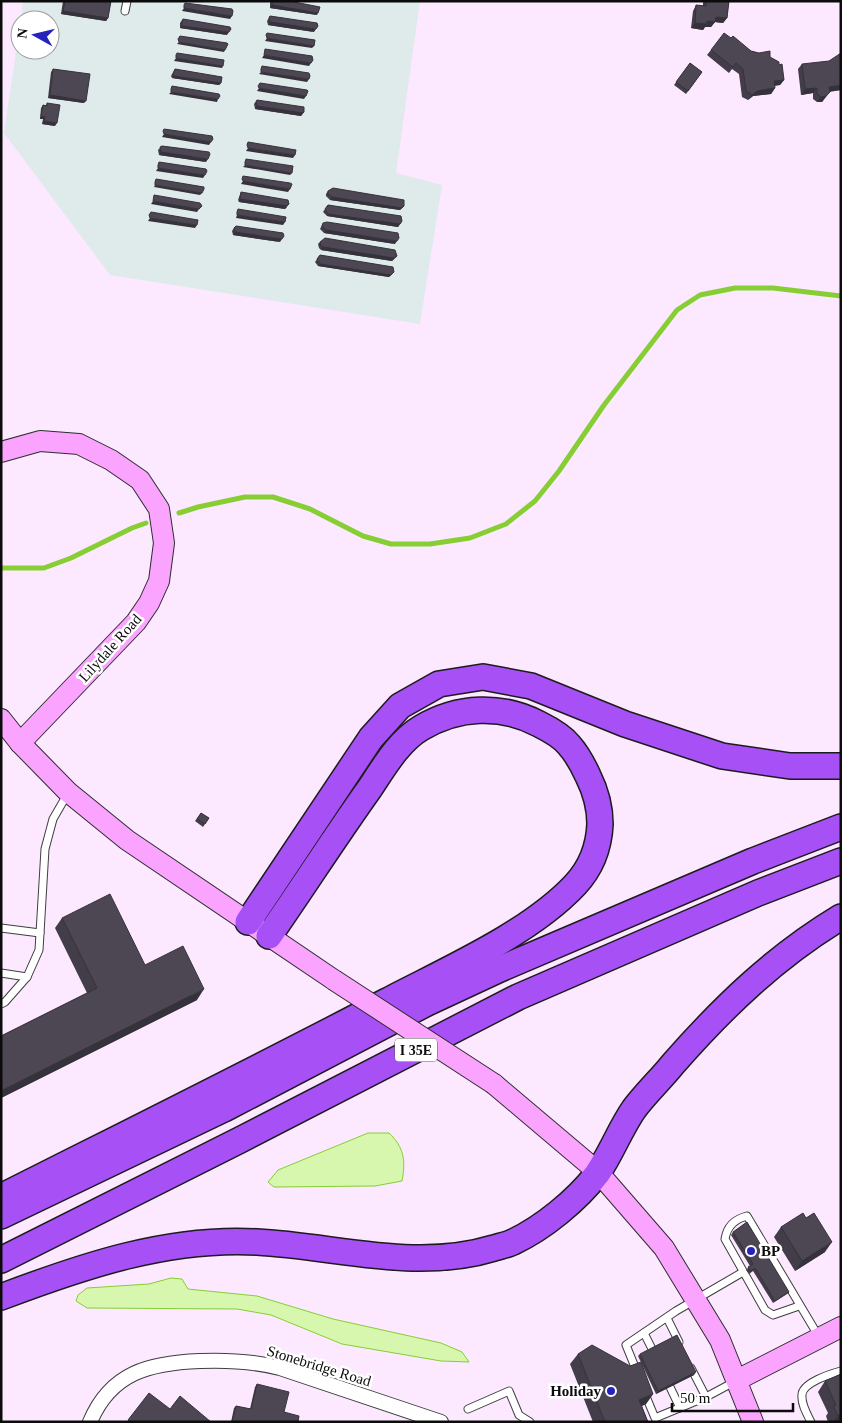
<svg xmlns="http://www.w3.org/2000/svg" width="842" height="1423" font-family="Georgia,serif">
<rect width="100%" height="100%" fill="#fce9ff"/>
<!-- industrial -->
<polygon fill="#dfeaea" points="23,1 420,1 396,173 442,185 420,324 110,275 4,133 20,25 20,50 50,50 50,20 21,20"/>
<!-- water -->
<g fill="#d7f6ae" stroke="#87ce34">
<path d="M368,1133H389C404,1147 406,1161 402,1181L375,1186L274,1187L268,1182L278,1170Z"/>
<polygon points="171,1278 182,1279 188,1289 257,1296 333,1319 441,1343 462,1352 469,1362 441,1361 342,1344 271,1315 237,1309 87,1308 76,1301 78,1295 87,1288 149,1284"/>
</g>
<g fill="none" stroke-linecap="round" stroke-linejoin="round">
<!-- stream -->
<g stroke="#87ce34" stroke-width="5">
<polyline points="179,513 198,507 245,497 273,497 310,509 363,536 391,544 430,544 470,538 506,524 535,501 559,471 604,405 677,310 700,295 735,288 773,288 841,296"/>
<polyline points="1,568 44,568 71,558 132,528 146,523"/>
</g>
<defs>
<g id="lane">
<polyline points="125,11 127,1"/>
<polyline points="1,928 40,933"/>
<polyline points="1,973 27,977"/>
<polyline points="1,1004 5,1002 27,977 39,950 45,849 53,819 68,793"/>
<path d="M799,1306L773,1315L765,1310L725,1239C727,1226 735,1219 747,1216L819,1337"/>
<polyline points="667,1318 679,1342"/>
<polyline points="644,1333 652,1349"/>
<polyline points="691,1368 706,1397"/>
<polyline points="637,1372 626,1345 676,1311 743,1272"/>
<polyline points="670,1387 680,1408"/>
<polyline points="645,1394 655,1418 706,1397 734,1382"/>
<polyline points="468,1409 509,1391 519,1415 530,1422"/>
<path d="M811,1422C807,1414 801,1404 802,1395C802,1383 830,1374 841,1371"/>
</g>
<path id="street" d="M90,1422C111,1372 150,1363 200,1361C227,1360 253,1361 280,1368L441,1422"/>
<g id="secondary">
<polyline points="1,452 40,441 79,444 111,460 140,480 159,509 164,543 159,581 149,603 136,622 20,743"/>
<polyline points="1,719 20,743 68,792 127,840 334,980"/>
<polyline points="494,1084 598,1172 664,1248 720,1340 753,1422"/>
<polyline points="737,1380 841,1327"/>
</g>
<g id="highway">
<polyline points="248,922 371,738 400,706 439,684 483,677 531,686 625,724 722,756 790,766 841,766"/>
<path d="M1,1197C130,1132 259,1068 387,1001C446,970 529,934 575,885C591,868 599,847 600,824C600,806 596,792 588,776C583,765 577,754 569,745C562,736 549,729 539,724C501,704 458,706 421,728C399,741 384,767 370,788C335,837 303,887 269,936"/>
<polyline points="1,1216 224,1109 427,1003 500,969 753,861 841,827"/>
<polyline points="1,1260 240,1140 518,997 758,893 841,861"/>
<path d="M1,1297C83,1266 168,1237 257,1242C336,1246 416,1272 494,1248C500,1246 507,1245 513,1242C543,1228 577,1200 597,1174C611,1154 620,1129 634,1109C646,1093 661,1079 673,1064C723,1007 776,956 841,917"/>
</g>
</defs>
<!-- lane casing -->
<use href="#lane" stroke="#3e3e3e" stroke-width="9"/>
<!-- street casing -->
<use href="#street" stroke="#3e3e3e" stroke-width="16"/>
<!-- secondary casing -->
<use href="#secondary" stroke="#2d2d2d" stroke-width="22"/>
<!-- highway casing -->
<use href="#highway" stroke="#1c1c1c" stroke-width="28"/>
<!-- lane -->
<use href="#lane" stroke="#fff" stroke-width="7"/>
<!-- street -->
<use href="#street" stroke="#fff" stroke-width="14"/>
<!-- secondary -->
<use href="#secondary" stroke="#fba4ff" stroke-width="20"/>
<!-- highway -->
<use href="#highway" stroke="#a650f6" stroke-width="25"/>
<defs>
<polyline id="secondary-bridge" points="334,980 494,1084"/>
</defs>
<!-- secondary-bridge casing -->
<use href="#secondary-bridge" stroke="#2d2d2d" stroke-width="22" stroke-linecap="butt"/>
<!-- secondary-bridge -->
<use href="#secondary-bridge" stroke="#fba4ff" stroke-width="20"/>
</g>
<!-- wall -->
<g fill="#423d48">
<polygon points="63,1 111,1 108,18 106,21 61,14"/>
<polygon points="271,1 289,1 317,15 270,8 270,3"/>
<polygon points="703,1 729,1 727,18 723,23 715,22 711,27 705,27 703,30 691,28 693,11 696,5 703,6"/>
<polygon points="270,16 314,32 268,25 267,21"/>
<polygon points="183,19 227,35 180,28 180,23"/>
<polygon points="731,38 751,51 770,57 779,65 784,80 780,85 774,86 775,88 771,94 753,96 748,100 742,97 739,74 732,69 729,73 707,55 711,50"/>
<polygon points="690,63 702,72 686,94 674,85"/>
<polygon points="802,64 841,90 829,92 822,102 817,102 813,99 813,93 801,95 798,69"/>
<polygon points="53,69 84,103 48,98 51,72"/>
<polygon points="175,69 221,83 219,85 172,78 171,76"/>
<polygon points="257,100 304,112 301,116 255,109 254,104"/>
<polygon points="47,103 55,126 42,124 43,119 40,119 41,108 43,105 46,105"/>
<polygon points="162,146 206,162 159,155 158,150"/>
<polygon points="328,191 404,206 400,210 330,200 326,196 326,194"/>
<polygon points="241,192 287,207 285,209 239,202 238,200"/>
<polygon points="328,205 402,221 398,227 327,216 323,212"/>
<polygon points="323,223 395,244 324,233 320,229"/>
<polygon points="234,228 280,242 233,235 232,231"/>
<polygon points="320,242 397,256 392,261 321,250 319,248 318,244"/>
<polygon points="320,255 392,274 389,277 318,266 315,262"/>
<polygon points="201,813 209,818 203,827 195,821"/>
<polygon points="62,918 145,965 197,1000 1,1098 1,1036 87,993 55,928"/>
<polygon points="806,1218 825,1252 795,1271 774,1237 781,1227"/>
<polygon points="733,1232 789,1292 787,1294 773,1303 753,1271 749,1274 746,1270 750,1266 731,1235"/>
<polygon points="578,1354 653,1394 646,1404 642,1406 648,1422 593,1422 570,1364"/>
<polygon points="640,1354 694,1375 656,1394 638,1356"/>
<polygon points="841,1374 841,1421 828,1422 826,1416 828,1413 818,1392 825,1381"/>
<polygon points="257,1384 284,1412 298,1422 231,1422 234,1408 236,1406 250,1409 255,1387"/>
</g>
<!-- shaded-wall -->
<g fill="#36323b">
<polygon points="272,5 318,13 317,15 270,8"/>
<polygon points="184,8 232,16 230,19 182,11"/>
<polygon points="63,11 108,18 106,21 61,14"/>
<polygon points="716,17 727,18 723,23 715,22 711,27 705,27 703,30 691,28 695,23"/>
<polygon points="270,22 316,29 314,32 268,25"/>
<polygon points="182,26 229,32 227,35 180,28"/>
<polygon points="267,38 314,46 312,48 265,41"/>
<polygon points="179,42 225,50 224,52 177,44"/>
<polygon points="264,55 311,63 309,66 262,58"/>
<polygon points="176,58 223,66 222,68 174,61"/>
<polygon points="261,72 309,79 307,82 259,74"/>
<polygon points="174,76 221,83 219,85 172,78"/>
<polygon points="784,80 780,85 770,86 774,81"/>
<polygon points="841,85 841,90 825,92 829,87"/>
<polygon points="259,88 306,96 304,99 257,91"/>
<polygon points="775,88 771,94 753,96 748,100 752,95 757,91"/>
<polygon points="817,88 813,93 801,95 805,89"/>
<polygon points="171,92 218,99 217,102 169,94"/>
<polygon points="830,92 822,102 817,102 821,97"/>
<polygon points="50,95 86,101 84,103 48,98"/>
<polygon points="257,106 304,112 301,116 255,109"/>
<polygon points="41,116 45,117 43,119 40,119"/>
<polygon points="44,121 57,123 55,126 42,124"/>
<polygon points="164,134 211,142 209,145 162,137"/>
<polygon points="248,148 295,155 293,158 246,151"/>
<polygon points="161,152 208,159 206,162 159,155"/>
<polygon points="245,165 292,173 290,175 243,167"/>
<polygon points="158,168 205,175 203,178 156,171"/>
<polygon points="243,181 290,189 288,192 241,184"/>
<polygon points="155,185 202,193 200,195 154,187"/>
<polygon points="332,197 404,206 400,210 330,200"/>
<polygon points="240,199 289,204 285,209 239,202"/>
<polygon points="153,201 199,209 197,212 151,204"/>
<polygon points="328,214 400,224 398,227 327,216"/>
<polygon points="237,215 285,222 283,225 236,218"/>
<polygon points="150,218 197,225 195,228 148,221"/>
<polygon points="326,230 397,241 395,244 324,233"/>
<polygon points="235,232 282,239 280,242 233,235"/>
<polygon points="323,247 397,256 392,261 321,250"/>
<polygon points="320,264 391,275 389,277 318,266"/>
<polygon points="204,989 197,1000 1,1098 1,1091"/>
<polygon points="832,1242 825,1252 795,1271 802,1261"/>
<polygon points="696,1372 694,1375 656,1394 658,1391"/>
<polygon points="653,1394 646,1404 632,1410 639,1400"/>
<polygon points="841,1414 841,1421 833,1422 838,1416"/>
</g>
<!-- building -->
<g fill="#4d4754" stroke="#36323b">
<polygon points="65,1 111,1 108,18 63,11"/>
<polygon points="272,1 289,1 320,7 318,13 272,5"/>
<polygon points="706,1 729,1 727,18 716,17 715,22 707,21 707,24 695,23 696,5 706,6"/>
<polygon points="185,3 232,9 233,11 232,16 184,8 184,5"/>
<polygon points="270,16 317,23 318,26 316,29 270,22 269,18"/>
<polygon points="183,19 230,27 231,29 229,32 182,26 182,21"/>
<polygon points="267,33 315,40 314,46 267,38 266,35"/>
<polygon points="724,33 731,38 733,36 751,51 759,53 770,51 770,57 779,62 779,65 782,64 784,80 774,81 775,88 757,91 752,95 746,91 743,69 736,63 733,67 711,50"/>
<polygon points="180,36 227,43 228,44 225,50 179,42 178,39"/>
<polygon points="265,49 312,56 313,60 311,63 264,55"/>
<polygon points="177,53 224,60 223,66 176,58 176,55"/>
<polygon points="841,53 841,85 829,87 830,92 826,96 821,97 817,94 817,88 805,89 802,64 829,61"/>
<polygon points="690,63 702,72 688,91 676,82"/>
<polygon points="262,66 309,73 310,76 309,79 261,72 261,69"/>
<polygon points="53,69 90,74 86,101 50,95"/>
<polygon points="175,69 222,77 221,83 174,76 173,74"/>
<polygon points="260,83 307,90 308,91 306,96 259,88 258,86"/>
<polygon points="172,86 219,94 220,96 218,99 171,92 171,89"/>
<polygon points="257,100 304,107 304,112 303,113 257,106 256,102"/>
<polygon points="47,103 60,105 57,123 44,121 45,117 41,116 43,105 47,106"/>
<polygon points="164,129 212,136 213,139 211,142 164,134 163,131"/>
<polygon points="248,142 296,150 295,155 248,148 247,145"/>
<polygon points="162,146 209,152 210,154 208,159 161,152 160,147"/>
<polygon points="246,159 293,166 292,173 245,165 245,162"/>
<polygon points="159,162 206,169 207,171 205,175 158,168 158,165"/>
<polygon points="243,176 290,183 292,184 290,189 243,181 242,179"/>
<polygon points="156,179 204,187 204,189 202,193 155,185 155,182"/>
<polygon points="333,188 404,200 404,206 402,208 332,197 328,194 328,191"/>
<polygon points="241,192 288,200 289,204 287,206 240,199 240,197"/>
<polygon points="154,195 200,203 202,206 199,209 153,201"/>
<polygon points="328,205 401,216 402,221 400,224 328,214 325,209"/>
<polygon points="238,209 286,217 285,222 237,215 237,212"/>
<polygon points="151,212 198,220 197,225 150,218 149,215"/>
<polygon points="327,222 398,233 399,238 397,241 326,230 322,226 323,223"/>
<polygon points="236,226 283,233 284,236 282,239 235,232 234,228"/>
<polygon points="325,238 395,250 397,256 394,258 323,247 321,246 320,242"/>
<polygon points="320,255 393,267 394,272 391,275 320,264 317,259"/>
<polygon points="201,813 209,818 205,824 197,819"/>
<polygon points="110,894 145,965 183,946 204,989 1,1091 1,1036 97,988 62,918"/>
<polygon points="803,1213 806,1218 814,1213 832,1242 802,1261 781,1227"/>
<polygon points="747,1222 789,1292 775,1301 755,1268 751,1271 748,1267 753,1264 733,1232"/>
<polygon points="677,1335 696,1372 658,1391 640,1354"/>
<polygon points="592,1345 630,1366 641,1362 653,1394 639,1400 648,1422 605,1422 578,1354"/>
<polygon points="841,1374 841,1414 838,1416 833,1406 836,1405 825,1381"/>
<polygon points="257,1384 289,1392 284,1412 299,1416 298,1422 232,1422 236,1406 251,1409"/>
<polygon points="149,1393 170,1409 180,1396 211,1422 131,1422 128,1420"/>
</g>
<!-- markers -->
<g fill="#2523bc" stroke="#fff" stroke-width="2">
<circle cx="751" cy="1251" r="5"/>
<circle cx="611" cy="1391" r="5"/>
</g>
<g text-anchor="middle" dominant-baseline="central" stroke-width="5" stroke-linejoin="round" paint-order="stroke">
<!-- shield labels -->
<rect fill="#fff" stroke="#545454" stroke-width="1" x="395" y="1038.5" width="42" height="23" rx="4"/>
<g font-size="14" font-weight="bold" fill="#0b0b0b">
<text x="416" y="1050">I 35E</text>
</g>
<!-- street labels -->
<g font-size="15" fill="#0b0b0b" stroke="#fff">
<text transform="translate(110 648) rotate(-48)">Lilydale Road</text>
<text transform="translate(319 1366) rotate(17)">Stonebridge Road</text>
</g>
<!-- poi labels -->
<g font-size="15" font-weight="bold" fill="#0b0b0b" stroke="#fff" text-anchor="start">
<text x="761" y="1251">BP</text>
<text x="601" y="1391" text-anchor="end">Holiday</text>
</g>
</g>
<!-- border -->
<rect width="842" height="1423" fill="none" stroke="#0b0b0b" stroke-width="5"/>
<!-- north arrow -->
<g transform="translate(35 35) rotate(278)"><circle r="24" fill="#ffffff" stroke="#9d9d9d"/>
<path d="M0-4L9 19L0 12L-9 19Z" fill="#2523bc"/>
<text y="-8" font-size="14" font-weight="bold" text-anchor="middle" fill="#0b0b0b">N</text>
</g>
<!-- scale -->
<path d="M672 1403v8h121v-8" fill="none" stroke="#0b0b0b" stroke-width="2.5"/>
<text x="680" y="1403" font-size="15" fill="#0b0b0b" stroke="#ffffff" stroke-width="4" paint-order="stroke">50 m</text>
</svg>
